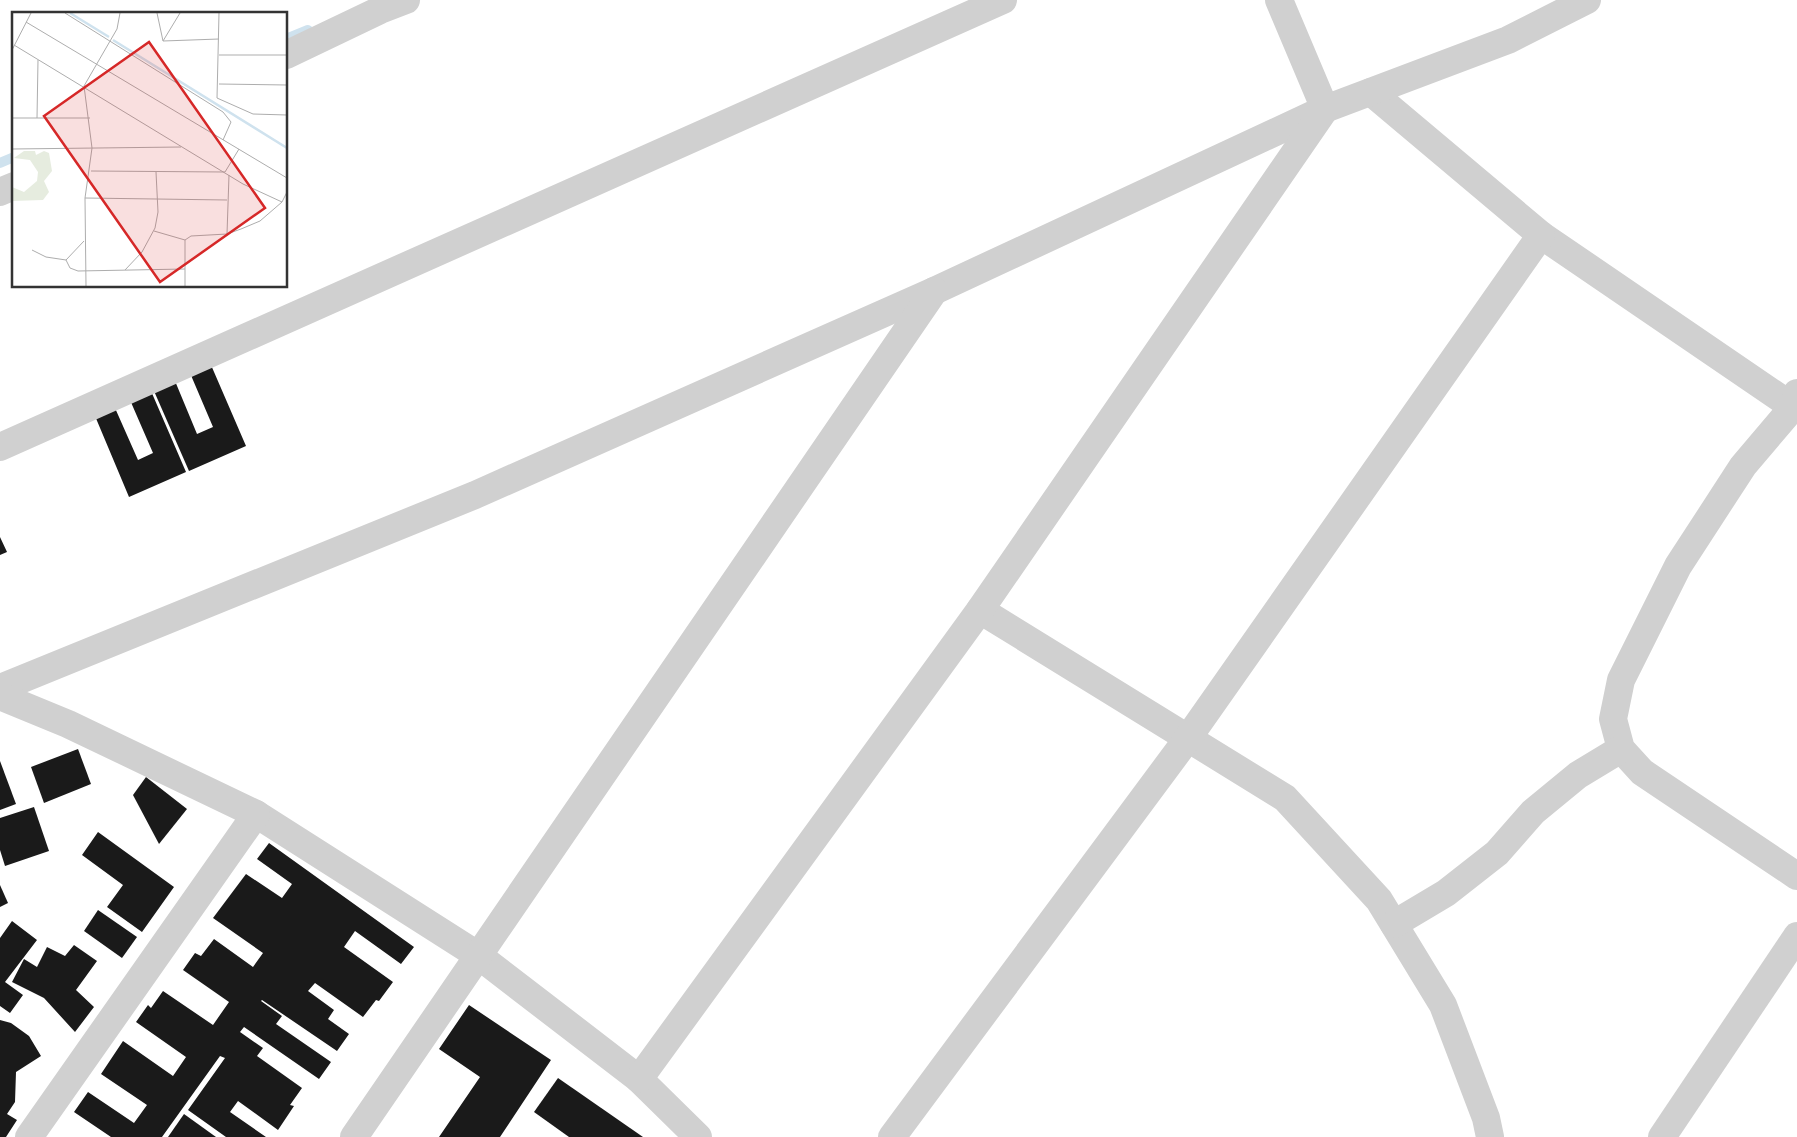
<svg xmlns="http://www.w3.org/2000/svg" width="1797" height="1137" font-family="Cabin,sans-serif">
<rect width="100%" height="100%" fill="#fff"/>
<g fill="none" stroke-linecap="round" stroke-linejoin="round">
<!-- stream -->
<g stroke="#cfe2ee" stroke-width="10">
<polyline points="286,39 308,30"/>
<polyline points="0,163 14,157"/>
</g>
</g>
<!-- building -->
<g fill="#1a1a1a">
<polygon points="211,365 246,446 189,471 154,391 175,381 197,434 213,427 190,373"/>
<polygon points="151,391 186,472 129,497 95,416 115,408 138,460 153,453 130,400"/>
<polygon points="0,537 7,552 0,555"/>
<polygon points="78,749 91,784 44,803 31,767"/>
<polygon points="0,761 16,804 0,810"/>
<polygon points="146,777 187,809 159,844 133,795"/>
<polygon points="34,807 49,851 5,866 0,850 0,818"/>
<polygon points="98,832 174,887 142,932 107,907 123,885 82,855"/>
<polygon points="269,843 414,947 401,964 355,931 344,947 393,982 379,1001 376,1000 363,1017 315,983 308,991 334,1010 328,1019 349,1034 337,1051 262,1000 261,1001 282,1016 276,1024 331,1062 319,1079 244,1027 240,1032 263,1048 257,1056 302,1088 290,1105 294,1106 278,1130 238,1101 230,1112 266,1137 226,1137 188,1110 225,1058 220,1056 162,1137 111,1137 74,1112 88,1092 134,1123 147,1105 101,1074 123,1041 173,1076 186,1057 136,1022 148,1005 151,1008 163,991 213,1025 229,1002 183,970 195,953 201,956 214,939 253,967 263,953 213,918 246,874 282,898 292,884 257,859"/>
<polygon points="0,885 8,903 0,907"/>
<polygon points="98,910 137,937 122,958 84,931"/>
<polygon points="12,921 37,940 5,982 23,995 10,1013 0,1006 0,938"/>
<polygon points="74,945 97,961 76,990 94,1007 75,1032 44,998 12,982 24,959 37,967 47,947 65,956"/>
<polygon points="469,1005 551,1060 500,1137 439,1137 480,1077 439,1049"/>
<polygon points="0,1020 11,1023 29,1036 41,1056 16,1072 15,1102 7,1114 17,1120 6,1137 0,1137"/>
<polygon points="558,1078 643,1137 569,1137 534,1112"/>
<polygon points="184,1114 216,1137 168,1137"/>
</g>
<g fill="none" stroke-linecap="round" stroke-linejoin="round">
<!-- minor -->
<g stroke="#d0d0d0" stroke-width="28">
<polyline points="286,55 380,10 406,0"/>
<polyline points="1371,92 1541,235 1793,407"/>
<polyline points="0,192 14,186"/>
<polyline points="1797,393 1793,407 1743,466 1678,566 1621,680 1613,719 1621,749 1642,772 1797,876"/>
<polyline points="0,447 1003,0"/>
<polyline points="980,610 1285,798 1379,900 1443,1005 1486,1118 1490,1137"/>
<polyline points="0,688 475,495 934,291 1325,109 1508,40 1587,0"/>
<polyline points="0,696 68,724 256,814 479,956 639,1079 698,1137"/>
<polyline points="1394,924 1446,893 1497,853 1533,812 1578,775 1621,749"/>
<polyline points="639,1079 980,610 1325,109 1279,0"/>
<polyline points="29,1137 256,814"/>
<polyline points="354,1137 934,291"/>
<polyline points="892,1137 1188,738 1541,235"/>
<polyline points="1662,1137 1797,936"/>
</g>
</g>
<!-- overview -->
<g transform="translate(12 12)">
<rect width="275" height="275" fill="#fff"/>
<path d="M12,139H23L24,143L32,139L37,141L40,159L32,169L37,180L31,188L0,189V175L12,180L25,169L26,160L18,148L2,146Z" fill="#e6ecdf"/>
<path fill="none" stroke="#cfe2ee" stroke-width="2.5" d="M58,1L97,25M101,28L275,136"/>
<path fill="none" stroke="#adadad" stroke-width="1" d="M53,1L211,100L219,110L211,128M145,1L151,29L207,27M207,1L205,86L241,102L275,103M14,10L275,166M151,29L168,1M2,33L231,172L270,190M0,38L19,1M207,43H275M207,72L275,73M0,106H78M25,106L26,48M0,137L169,135M79,159L213,160L227,137M73,186L215,188M142,219L173,228M215,222L217,163M173,228L179,224L215,222L229,217L248,209L270,190L275,180M173,228V274M20,238L34,245L54,248L72,229M54,248L58,256L66,259L173,257M113,258L130,240L143,216L146,200L144,160M74,274L73,186L80,136L72,74L105,17L108,1"/>
<path fill="#d62828" fill-opacity="0.15" stroke="#d62828" stroke-width="2.5" d="M137,30L253,196L148,270L32,104Z"/>
<rect width="275" height="275" fill="none" stroke="#333" stroke-width="2.5"/>
</g>
</svg>
